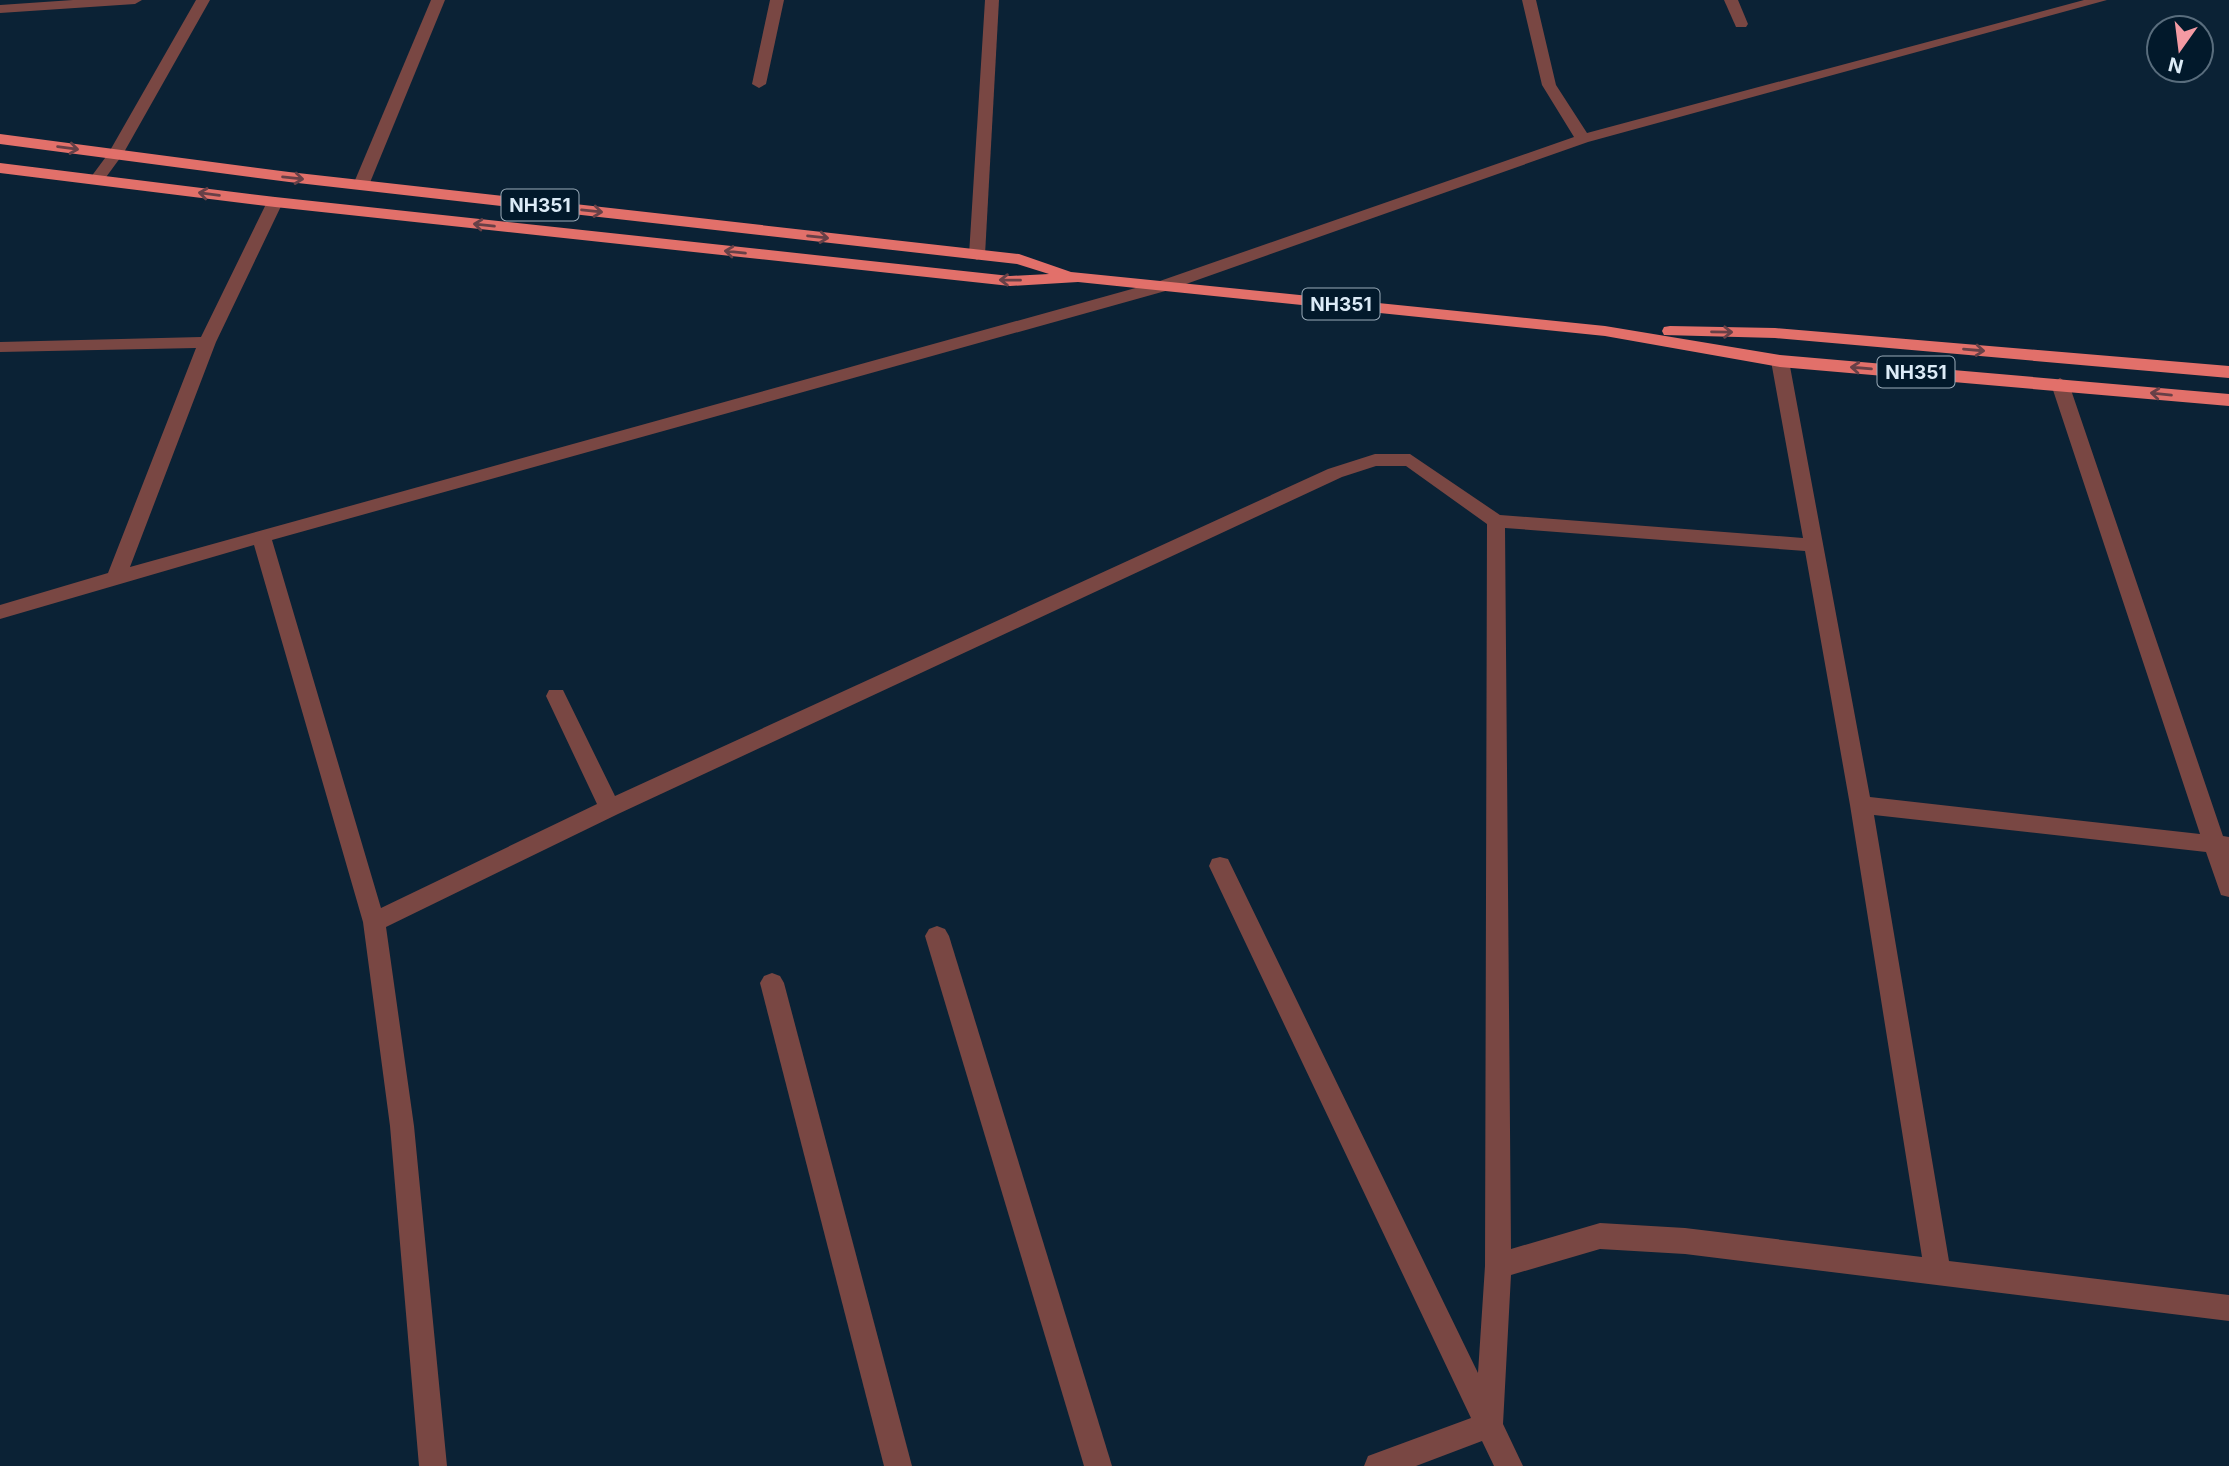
<svg xmlns="http://www.w3.org/2000/svg" width="2229" height="1466" font-family="Inter,sans-serif">
<rect width="100%" height="100%" fill="#0b2235"/>
<g fill="none" stroke-linecap="round" stroke-linejoin="round">
<!-- minor -->
<g fill="#794743" fill-rule="evenodd">
<polygon points="73,0 142,0 135,4 0,13 0,5"/>
<polygon points="196,0 210,0 123,154 101,184 91,184 88,181 108,154"/>
<polygon points="431,0 445,0 369,185 361,190 356,188 353,185"/>
<polygon points="770,0 784,0 766,84 759,88 752,84"/>
<polygon points="985,0 999,0 985,255 977,260 969,255"/>
<path d="M1522,0H1536L1556,85L1587,133L2084,0H2107L1588,142L1169,290L272,540L381,908L597,804L546,696L549,690H563L615,796L1328,469L1375,454H1410L1500,515L1803,538L1771,361L1780,355L1789,361L1870,797L2200,834L2051,384L2060,378L2069,384L2223,836L2229,837V897L2221,895L2206,852L1874,815L1949,1261L2229,1295V1321L1685,1254L1600,1249L1511,1275L1503,1424L1523,1466H1494L1482,1441L1416,1466H1364L1368,1456L1471,1418L1209,866L1212,859L1220,857L1228,859L1478,1373L1485,1266L1487,524L1406,466H1376L1342,477L618,814L386,927L414,1126L447,1466H419L390,1126L363,922L254,545L0,619V605L108,573L196,348L0,352V342L201,337L267,202L275,197L283,202L216,342L130,567L1157,282L1574,137L1542,85ZM1505,528L1805,551L1850,805L1922,1257L1685,1228L1600,1223L1511,1249Z"/>
<polygon points="1724,0 1738,0 1748,24 1746,27 1736,27"/>
<polygon points="937,926 945,929 949,936 1112,1466 1084,1466 925,936 929,929"/>
<polygon points="772,973 780,976 784,983 912,1466 884,1466 760,983 764,976"/>
</g>
<!-- trunk -->
<g fill="#e2706a" fill-rule="evenodd">
<polygon points="0,134 289,172 1019,254 1071,272 1605,326 1780,355 2229,394 2229,406 1780,367 1605,336 1078,282 1010,286 275,207 0,173 0,163 275,197 1010,276 1049,274 1017,264 289,182 0,144"/>
<polygon points="1670,326 1775,328 2229,366 2229,378 1775,338 1664,335 1662,331 1664,327"/>
</g>
</g>
<!-- one-way arrows -->
<defs><path id="oneway-shaft" d="M-6 0H5M1.5-3L5.5 0L1.5 3" fill="none" stroke-width="1.6" stroke-linecap="round" stroke-linejoin="round" transform="scale(1.75)"/></defs>
<g stroke="#674047">
<use href="#oneway-shaft" transform="translate(68 148) rotate(7)"/>
<use href="#oneway-shaft" transform="translate(293 178) rotate(6)"/>
<use href="#oneway-shaft" transform="translate(209 194) rotate(-173)"/>
<use href="#oneway-shaft" transform="translate(592 211) rotate(6)"/>
<use href="#oneway-shaft" transform="translate(484 225) rotate(-174)"/>
<use href="#oneway-shaft" transform="translate(818 237) rotate(6)"/>
<use href="#oneway-shaft" transform="translate(735 252) rotate(-174)"/>
<use href="#oneway-shaft" transform="translate(1010 280) rotate(-179)"/>
<use href="#oneway-shaft" transform="translate(1722 332) rotate(1)"/>
<use href="#oneway-shaft" transform="translate(1974 350) rotate(5)"/>
<use href="#oneway-shaft" transform="translate(1861 368) rotate(-175)"/>
<use href="#oneway-shaft" transform="translate(2161 394) rotate(-174)"/>
</g>
<g text-anchor="middle" dominant-baseline="central" stroke-width="7" stroke-linejoin="round" paint-order="stroke">
<!-- shield labels -->
<g fill="#02192b" stroke="#9bacba" stroke-width="2">
<rect x="501.5" y="189.5" width="77" height="31" rx="5"/>
<rect x="1302.5" y="288.5" width="77" height="31" rx="5"/>
<rect x="1877.5" y="356.5" width="77" height="31" rx="5"/>
</g>
<g font-size="19" font-weight="bold" fill="#dcebf7">
<text x="540" y="205">NH351</text>
<text x="1341" y="304">NH351</text>
<text x="1916" y="372">NH351</text>
</g>
</g>
<!-- north arrow -->
<g transform="translate(2180 49) rotate(194)"><circle r="33" fill="#02192b" stroke="#596d7d" stroke-width="2"/>
<path d="M0-5L12 26L0 18L-12 26Z" fill="#f49aa3"/>
<text y="-10" font-size="19" font-weight="bold" text-anchor="middle" fill="#dcebf7">N</text>
</g>
</svg>
